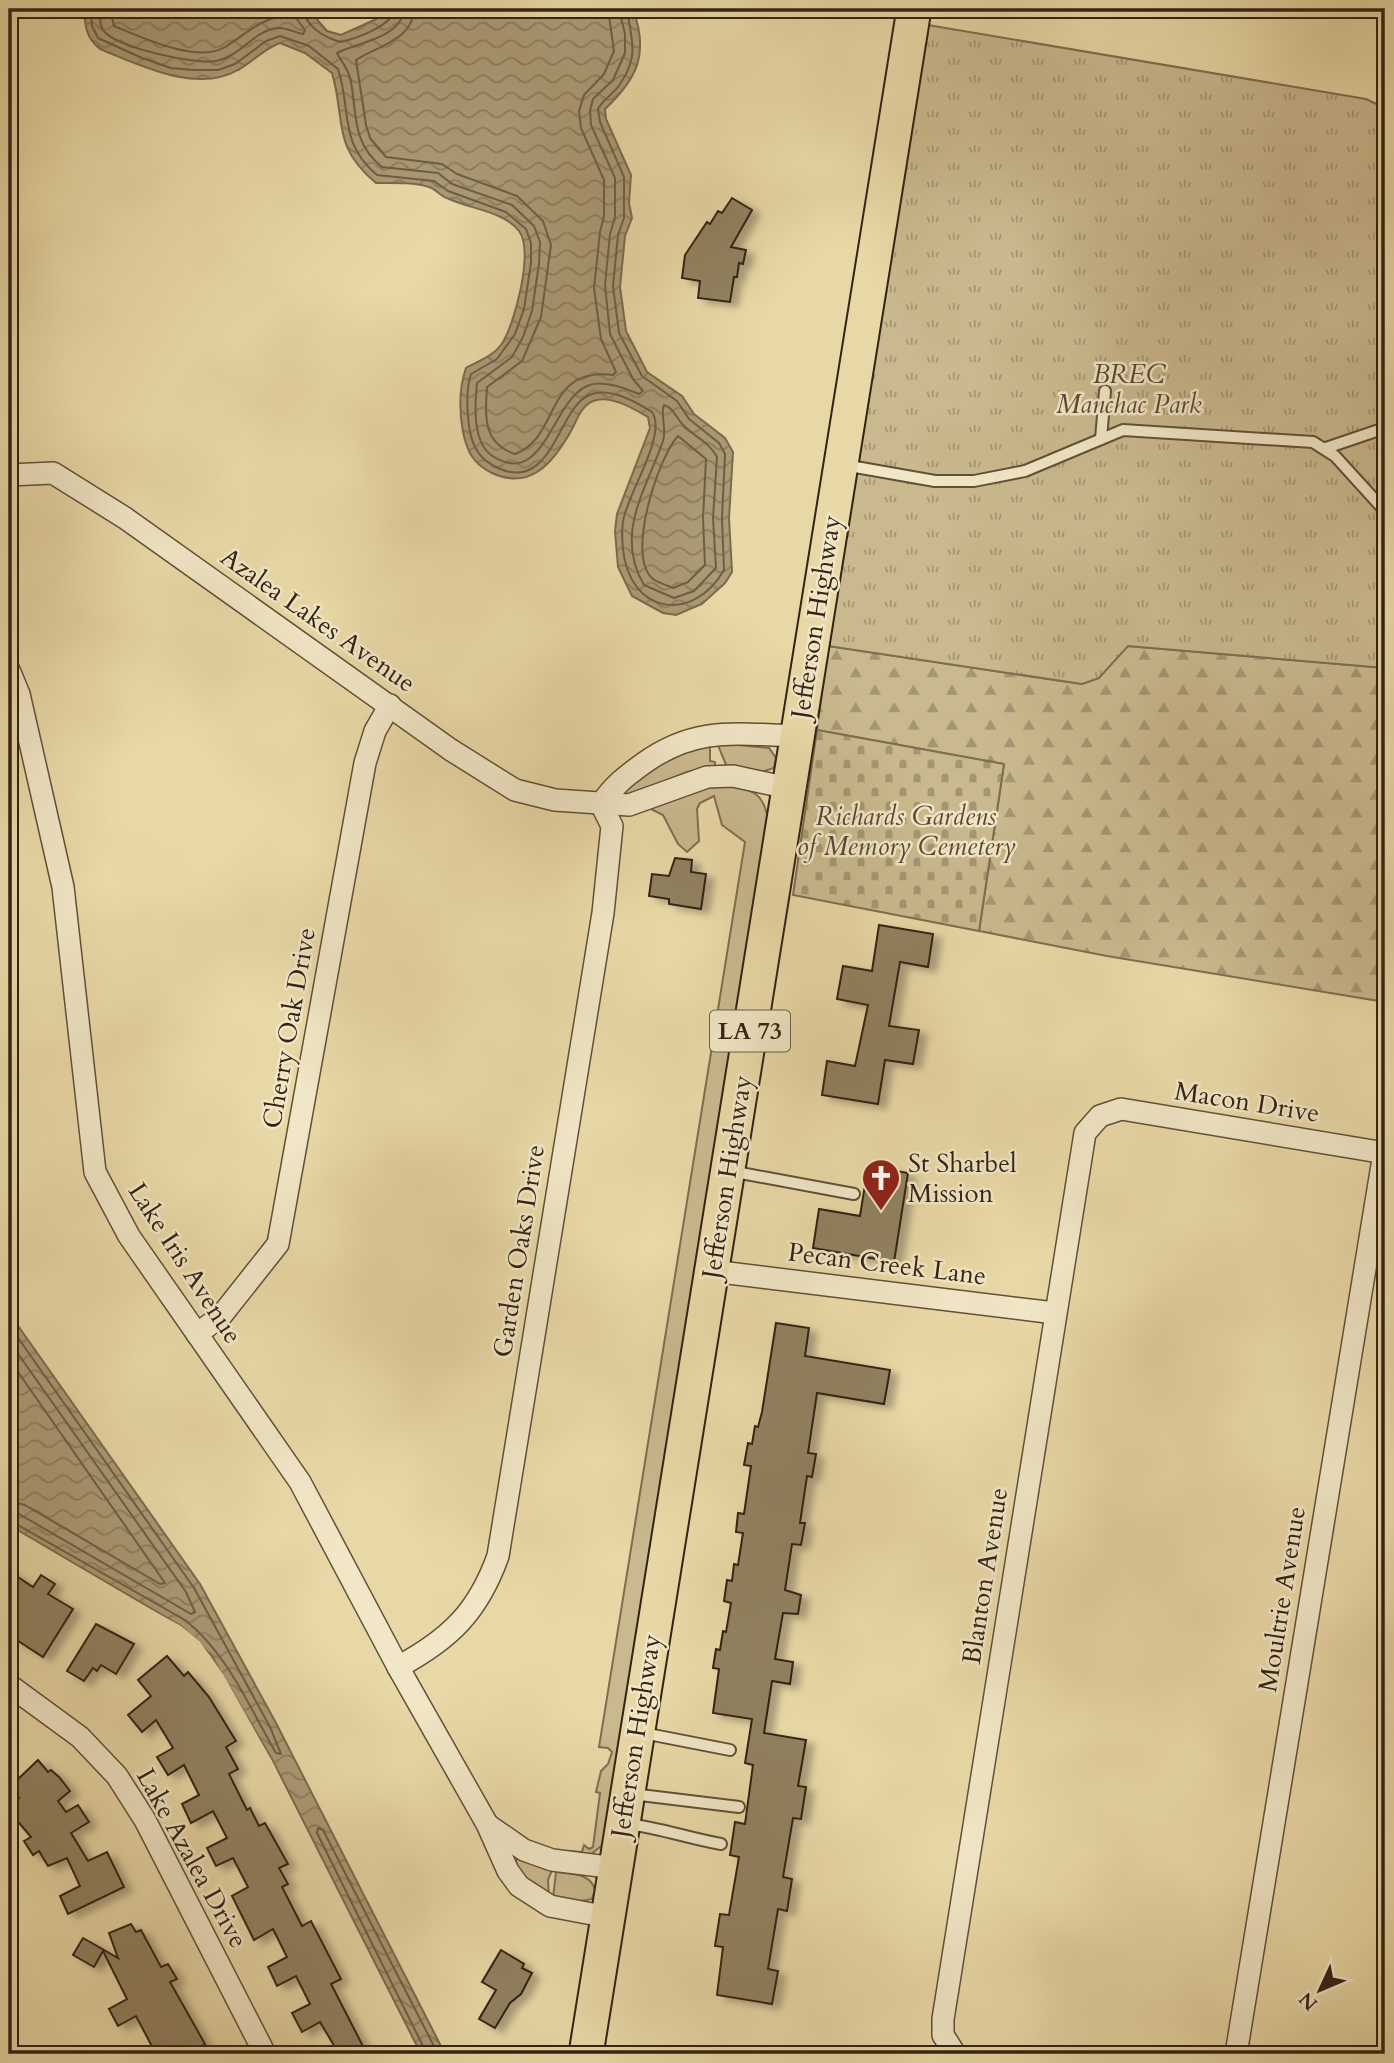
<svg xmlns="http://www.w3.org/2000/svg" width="1394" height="2063" font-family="Cardo,serif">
<defs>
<pattern id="forest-firs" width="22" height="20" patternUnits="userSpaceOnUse" patternTransform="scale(1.75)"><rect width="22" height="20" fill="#cab98e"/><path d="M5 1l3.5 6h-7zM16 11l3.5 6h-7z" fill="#a59673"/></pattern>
<pattern id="cemetery-stones" width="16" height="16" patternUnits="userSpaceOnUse" patternTransform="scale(1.75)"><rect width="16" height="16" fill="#cab98e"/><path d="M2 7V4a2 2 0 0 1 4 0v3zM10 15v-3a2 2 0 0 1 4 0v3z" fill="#a59673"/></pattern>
<pattern id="park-tufts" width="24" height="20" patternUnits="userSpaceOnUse" patternTransform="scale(1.75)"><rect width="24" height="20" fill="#cab98e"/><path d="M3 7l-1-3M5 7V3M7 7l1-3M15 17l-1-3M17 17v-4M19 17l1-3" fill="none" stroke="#a59673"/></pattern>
<pattern id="water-waves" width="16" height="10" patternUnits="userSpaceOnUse" patternTransform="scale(1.75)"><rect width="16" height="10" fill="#ab9a75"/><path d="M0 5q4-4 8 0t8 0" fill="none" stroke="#8c7d5f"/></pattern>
<filter id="shadow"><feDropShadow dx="8" dy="4.5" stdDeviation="3.5" flood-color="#0004"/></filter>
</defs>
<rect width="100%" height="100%" fill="#e9d8a7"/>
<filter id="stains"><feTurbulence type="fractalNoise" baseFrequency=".00286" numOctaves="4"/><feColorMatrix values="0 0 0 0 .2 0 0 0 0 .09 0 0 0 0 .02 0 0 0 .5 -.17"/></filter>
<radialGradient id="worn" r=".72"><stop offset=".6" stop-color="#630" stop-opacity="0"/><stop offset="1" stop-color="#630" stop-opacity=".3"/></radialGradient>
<!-- green -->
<g fill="#cab98e" stroke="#7e6e50" stroke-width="2">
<polygon points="710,743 710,761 715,762 715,767 687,772 622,799 619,791 638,781 667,758"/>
<polygon points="717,743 769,748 776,758 774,768 761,772 727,767"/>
<path d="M726,785C758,791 763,793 770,827L609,1840L590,1855H568L569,1851L582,1852L584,1845L589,1849L593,1847L600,1793L596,1792L601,1771L608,1764L612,1752L608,1748L599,1747L745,842L722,825L714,796L700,803L697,809L699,841L687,852L678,844L663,815L649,808L702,787Z"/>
<polygon points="518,1858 552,1870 548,1880 549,1896 519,1876 515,1861"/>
<path d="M556,1872C571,1874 591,1873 595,1890L592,1899L576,1902L553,1898Z"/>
</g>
<!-- forest -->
<polygon fill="url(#forest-firs)" stroke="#7e6e50" stroke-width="2" points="828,646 1082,684 1099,678 1127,646 1385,668 1385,1002 1107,956 979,931 1004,764 817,730"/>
<!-- cemetery -->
<polygon fill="url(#cemetery-stones)" stroke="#7e6e50" stroke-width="2" points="817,730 1004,764 979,931 793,895"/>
<!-- park -->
<polygon fill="url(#park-tufts)" stroke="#7e6e50" stroke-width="2" points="928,25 1366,99 1385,108 1385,668 1128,646 1099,678 1082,684 828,646"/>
<!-- water -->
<g fill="url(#water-waves)" stroke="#7b6a4e" stroke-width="2">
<path d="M84,9H308L327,31L341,35L383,16L391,9H633C649,53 638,78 605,109L606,119L631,175L629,203L632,218L625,236L620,287L626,331L647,372L682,396L694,414L725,438L733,452L729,518L732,572L725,583L702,604L676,615L663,613L632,596L618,567L615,531L617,514L650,428L648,417C634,409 610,394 593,401C581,406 577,420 571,431C553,463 530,491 492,473C473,464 467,451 463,432C459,410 459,388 466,368C478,361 493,356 501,345C515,325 534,251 519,231C504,211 469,209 447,198C440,196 436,189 429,187C412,182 393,183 376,183C331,145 346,121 332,73L305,53L280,43C263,49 253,62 238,70C196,94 140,65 100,49C86,38 85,26 84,9Z"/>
<polygon points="9,1313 200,1584 276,1723 445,2054 421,2054 273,1761 211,1655 181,1626 9,1525"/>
</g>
<!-- pier -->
<polygon fill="#e9d8a7" points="115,1590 181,1626 200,1642 223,1674 282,1779 219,1672 198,1644 174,1625"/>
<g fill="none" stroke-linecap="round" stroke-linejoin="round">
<!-- shore -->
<g stroke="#6e5e44" stroke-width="2">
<path d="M91,9L92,26L98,38L142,58L171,68L194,70H218L235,64L266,41L280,36L309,46L338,69C352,111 338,142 377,175L434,181L448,191L506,212L526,229L531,243V263L524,309L515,334L497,359L471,374C465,392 467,413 470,432C474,450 481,460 498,468C554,494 558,403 592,394C612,388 636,402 652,412C667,434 630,490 624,517C621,528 622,538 623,549C629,613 692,625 724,570L722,518L725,454L719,443L689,419L677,401L642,376L619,333L613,286L618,235L624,218V177L600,122L598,109C603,99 614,94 620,84C640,55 631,40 627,9"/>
<path d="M100,9C100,15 99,24 103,30C114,47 195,65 216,61C240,57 253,31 277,28C286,27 295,33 303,34L305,30L296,18L295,9"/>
<path d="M110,9L114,26C141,37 197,64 225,47C245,35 258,20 283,16L284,9"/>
<path d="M303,9C306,27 325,38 341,42C357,38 392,26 395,9"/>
<path d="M404,9C402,38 356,43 337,53C342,63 349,69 351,82C357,115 352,143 382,167L438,173L452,184L512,205L534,226L540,242L539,264L532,311L523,337L512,357L477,383C475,403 472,441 491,455C544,491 551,402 587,386C602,379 625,388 639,394L643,391L633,379L610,334L605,285L610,234L615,217V178L591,125L590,111L593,99L613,80L625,53V34L619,9"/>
<path d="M414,9C413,40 377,46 356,60L366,125L370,138L386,157L442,164L457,174L517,196L543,221L551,245L541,317L522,361L487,387C485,417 483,443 515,454C561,437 544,366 613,375L616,372L601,339L594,288L600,232L604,216V180L581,128L579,111L584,95L604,74L614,51L608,9"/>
<path d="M664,405C674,408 676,418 683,425C694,436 710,443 717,457L713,518L716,568L694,591L674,598L644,585C614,534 646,490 663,441C667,429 660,414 664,405Z"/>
<path d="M678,436L706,459L703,518L705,565L688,582L673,588C667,585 658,583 653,579C625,556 659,456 678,436Z"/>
<path d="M9,1325L194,1588L270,1727L281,1754L276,1753C249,1707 228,1654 185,1620L9,1520"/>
<polyline points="9,1341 186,1592 195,1612 191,1614 19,1514 9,1511"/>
<polyline points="9,1359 165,1583 160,1584 25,1505 9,1501"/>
<polyline points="427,2054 317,1833 318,1828 323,1830 438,2054"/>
</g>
</g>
<!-- building -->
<g fill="#918160" stroke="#322313" stroke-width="2" filter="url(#shadow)">
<polygon points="732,198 752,210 731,247 746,250 743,264 739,263 737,277 734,277 730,302 698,298 700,281 682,278 685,255 707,222 710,224 718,211 722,213"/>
<polygon points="675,858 692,860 691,872 706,874 701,909 669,904 669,899 649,896 652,874 669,876"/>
<polygon points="879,925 933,934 928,967 900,962 889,1026 919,1030 913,1064 885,1060 878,1104 822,1095 827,1061 855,1066 868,1005 837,999 843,966 872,971"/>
<polygon points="868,1166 908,1173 894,1262 813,1248 819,1209 860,1216"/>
<polygon points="776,1323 809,1328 805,1356 890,1370 884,1404 817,1393 808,1453 816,1454 812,1477 807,1476 800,1523 805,1523 801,1545 792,1544 785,1590 801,1595 798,1614 783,1613 775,1659 793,1662 790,1684 772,1681 764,1733 806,1740 798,1786 806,1787 801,1819 793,1818 783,1877 792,1879 787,1911 778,1909 768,1969 778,1971 772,2004 717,1995 723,1947 715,1946 720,1914 729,1915 739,1857 730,1855 735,1822 745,1824 753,1765 745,1763 752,1719 713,1713 719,1669 713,1668 716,1649 720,1650 723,1631 726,1632 731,1603 724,1601 727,1580 732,1581 734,1564 738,1565 743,1533 736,1532 738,1513 744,1514 751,1466 744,1465 748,1443 752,1444 755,1426 758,1427 762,1412"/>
<polygon points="9,1571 33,1587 41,1575 55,1584 48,1594 73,1609 43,1657 9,1635"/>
<polygon points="96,1624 134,1644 116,1674 101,1665 97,1671 93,1668 84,1681 67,1671"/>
<polygon points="167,1656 184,1676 188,1672 209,1697 236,1741 226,1747 238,1769 229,1774 247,1810 250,1808 259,1826 265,1823 288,1864 279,1868 288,1884 282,1887 302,1926 311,1921 341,1979 331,1984 367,2054 339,2054 320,2022 302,2032 292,2013 310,2004 296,1976 277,1986 268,1967 287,1957 273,1929 254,1940 232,1896 248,1887 233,1858 216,1866 207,1848 227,1838 213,1811 191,1823 182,1804 199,1795 184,1765 168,1775 157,1757 173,1748 156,1720 142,1732 128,1715 151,1696 138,1680"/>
<polygon points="38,1760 48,1772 51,1770 59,1777 70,1791 58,1801 66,1812 78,1805 89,1822 71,1833 88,1861 107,1852 124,1887 68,1914 60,1896 80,1886 67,1858 48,1866 39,1851 33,1855 24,1841 31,1837 9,1811 19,1798 11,1789 16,1786 14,1783"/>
<polygon points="131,1924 136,1932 141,1930 161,1967 168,1964 177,1979 170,1982 205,2044 196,2049 199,2054 156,2054 136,2016 118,2026 109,2009 127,1999 103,1951 94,1967 73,1955 83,1938 118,1958 109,1933"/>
<polygon points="501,1950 524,1964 522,1968 532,1973 521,1994 510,2003 495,2028 479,2019 496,1990 482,1982"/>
</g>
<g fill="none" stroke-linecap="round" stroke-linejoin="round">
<defs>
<g id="lane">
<polyline points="1101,439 1105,391"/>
<polyline points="1326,448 1385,428"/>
<polyline points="844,465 935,481 974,481 1025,471 1123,430 1313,442 1335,456 1385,511"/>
<polyline points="730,1171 854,1194"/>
<polyline points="643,1733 730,1750"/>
<polyline points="632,1794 739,1807"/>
<path d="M628,1824C660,1828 688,1838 721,1844"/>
</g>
<g id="street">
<polyline points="9,475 53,473 125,518 451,750 515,790 555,800 629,805 707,777 733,776 788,788"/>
<polyline points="9,670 19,694 63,887 95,1172 129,1236 300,1482 398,1667 487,1824 508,1871 519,1886 550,1906 608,1917"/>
<path d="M601,804C613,786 626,776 644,763C696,726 736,734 796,736"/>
<polyline points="712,1271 1055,1313"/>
<polyline points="197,1334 221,1316 278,1244 365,763 375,731 390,705"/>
<path d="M398,1667C450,1639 478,1612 498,1556L603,913L612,826L601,804"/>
<polyline points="9,1685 80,1737 117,1776 145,1820 265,2054"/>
<polyline points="488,1825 524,1850 552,1860 616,1868"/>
<polyline points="955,2054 943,2035 943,2019 1085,1133 1100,1116 1121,1109 1385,1153"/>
<polyline points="1236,2054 1384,1153"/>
</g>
<polyline id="primary" points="586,2054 914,9"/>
</defs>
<!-- lane casing -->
<use href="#lane" stroke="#605038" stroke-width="14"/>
<!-- street casing -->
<use href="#street" stroke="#605038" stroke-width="24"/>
<!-- primary casing -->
<use href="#primary" stroke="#322313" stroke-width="37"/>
<!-- lane -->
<use href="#lane" stroke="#f1e6c6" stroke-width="10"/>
<!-- street -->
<use href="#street" stroke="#f1e6c6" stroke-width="21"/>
<!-- primary -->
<use href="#primary" stroke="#e9d8a7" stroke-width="33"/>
</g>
<!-- icons -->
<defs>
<symbol id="church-pin" viewBox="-11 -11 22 30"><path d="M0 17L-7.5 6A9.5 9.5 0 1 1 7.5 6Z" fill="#8f2418" stroke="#f1e6c6"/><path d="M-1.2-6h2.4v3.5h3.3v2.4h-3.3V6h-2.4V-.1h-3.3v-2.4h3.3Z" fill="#fff"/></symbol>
</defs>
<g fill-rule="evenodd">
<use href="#church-pin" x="859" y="1156" width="44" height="60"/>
</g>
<g text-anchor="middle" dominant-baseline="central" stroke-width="5" stroke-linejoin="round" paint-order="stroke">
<!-- shield labels -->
<rect fill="#f1e6c6" stroke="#6b5e49" stroke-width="2" x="710" y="1010.5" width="80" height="41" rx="5"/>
<g font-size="24" font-weight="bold" fill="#322313">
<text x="750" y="1031">LA 73</text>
</g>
<!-- park labels -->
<g font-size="26" font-style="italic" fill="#584832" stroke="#f1e6c6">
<text x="1129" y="374">BREC<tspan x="1129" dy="30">Manchac Park</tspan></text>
<text x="906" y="816">Richards Gardens<tspan x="906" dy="30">of Memory Cemetery</tspan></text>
</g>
<!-- street labels -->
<g font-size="26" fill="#322313" stroke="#f1e6c6">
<text transform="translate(816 617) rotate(-81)">Jefferson Highway</text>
<text transform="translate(318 620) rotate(35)">Azalea Lakes Avenue</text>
<text transform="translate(289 1028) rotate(-80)">Cherry Oak Drive</text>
<text transform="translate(1247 1102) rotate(9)">Macon Drive</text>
<text transform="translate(727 1177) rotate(-81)">Jefferson Highway</text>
<text transform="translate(519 1251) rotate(-81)">Garden Oaks Drive</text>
<text transform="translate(185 1263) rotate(57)">Lake Iris Avenue</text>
<text transform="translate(887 1264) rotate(7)">Pecan Creek Lane</text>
<text transform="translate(985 1576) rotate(-81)">Blanton Avenue</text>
<text transform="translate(1282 1599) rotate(-81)">Moultrie Avenue</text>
<text transform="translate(636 1736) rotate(-81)">Jefferson Highway</text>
<text transform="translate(192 1858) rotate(61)">Lake Azalea Drive</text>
</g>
<!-- poi labels -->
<g font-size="26" fill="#322313" stroke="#f1e6c6" text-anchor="start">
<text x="908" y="1163">St Sharbel<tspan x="908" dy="30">Mission</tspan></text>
</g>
</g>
<!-- margin -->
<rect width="1394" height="2063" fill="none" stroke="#e9d8a7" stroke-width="35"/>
<rect x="10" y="10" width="1373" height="2042" fill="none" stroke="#322313" stroke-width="3.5"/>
<rect x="18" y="18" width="1359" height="2028" fill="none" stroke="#322313" stroke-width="2"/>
<!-- north arrow -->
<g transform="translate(1320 1990) rotate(226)" stroke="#f1e6c6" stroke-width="5" paint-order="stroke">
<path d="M0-5L12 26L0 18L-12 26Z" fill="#322313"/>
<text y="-10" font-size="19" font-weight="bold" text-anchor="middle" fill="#322313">N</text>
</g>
<rect width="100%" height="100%" filter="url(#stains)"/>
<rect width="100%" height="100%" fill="url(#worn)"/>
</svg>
